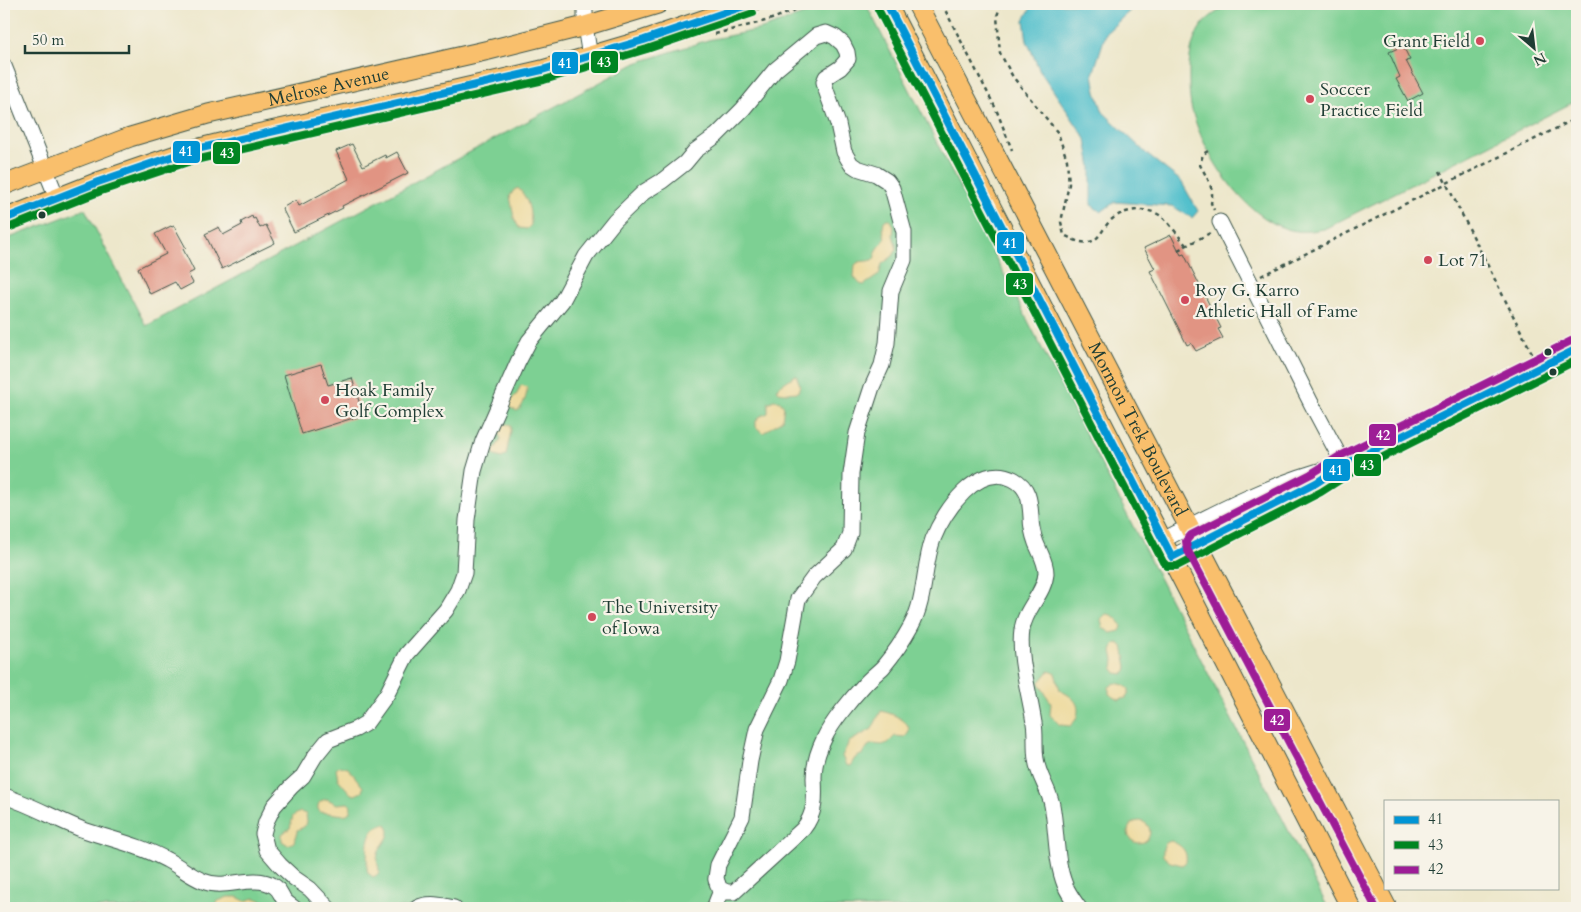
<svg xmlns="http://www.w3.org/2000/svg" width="1581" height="912" font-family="Cardo,serif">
<rect width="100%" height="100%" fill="#f7f3e8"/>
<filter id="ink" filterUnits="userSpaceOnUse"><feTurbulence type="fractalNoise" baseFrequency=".02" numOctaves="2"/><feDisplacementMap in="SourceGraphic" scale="10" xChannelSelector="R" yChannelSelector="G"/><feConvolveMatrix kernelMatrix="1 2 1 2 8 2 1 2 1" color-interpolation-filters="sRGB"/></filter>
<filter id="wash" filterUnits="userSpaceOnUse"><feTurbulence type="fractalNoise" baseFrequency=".0096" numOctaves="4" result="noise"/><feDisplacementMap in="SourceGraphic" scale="20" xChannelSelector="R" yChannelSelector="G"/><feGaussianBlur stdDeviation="1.12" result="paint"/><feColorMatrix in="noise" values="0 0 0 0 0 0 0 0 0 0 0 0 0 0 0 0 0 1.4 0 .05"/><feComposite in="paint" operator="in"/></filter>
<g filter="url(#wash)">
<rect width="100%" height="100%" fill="#ede7cb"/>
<!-- green -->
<g fill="#7dd093" stroke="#4e8664">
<polygon points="835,4 866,4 1328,908 4,908 4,240 85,209 146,326 636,63 708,40 762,29"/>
<path d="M1233,4H1577V98L1572,103L1324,229C1308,232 1294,233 1279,226C1239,208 1205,155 1193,114C1189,101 1189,86 1189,72C1189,57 1192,38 1202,25C1210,15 1221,9 1233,4Z"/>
</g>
<!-- sand -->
<g fill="#eeda9e" stroke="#868c69">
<path d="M518,188C528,197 531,212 531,225L527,229L519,228L514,218L510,196L514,190Z"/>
<path d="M887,219H890L894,226L893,235L897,249L893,256L882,264L879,275L864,285L860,284L854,277L855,265C860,259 868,263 874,259L877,250L885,239L883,228L884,221Z"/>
<polygon points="796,375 800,385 798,392 785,393 779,392 777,390 779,386"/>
<path d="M521,385L527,387C528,393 523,408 517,411L509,407V402L517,394Z"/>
<polygon points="774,400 780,401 784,406 782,420 763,433 756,427 756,421 759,417 768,413 768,403"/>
<polygon points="504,423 511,426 511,431 506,455 502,458 495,456 493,452 501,439 496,428"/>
<path d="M1106,614C1113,614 1120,620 1122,627L1120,631L1111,633L1103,628L1101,619Z"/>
<polygon points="1118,643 1123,646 1127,667 1126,672 1123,674 1116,673 1113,669 1114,660 1112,651 1115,644"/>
<path d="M1049,671L1055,673L1060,690C1064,693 1070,695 1074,700C1081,708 1078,720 1070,726L1060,725L1050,715L1051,703L1039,683Z"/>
<polygon points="1115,683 1124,685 1129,689 1129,693 1126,698 1119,700 1109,694 1109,687"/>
<path d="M881,711C892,713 919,724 905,737L895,736L888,743L882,745L873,744L868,746L863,754L855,758L850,766L846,765L842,756L849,742L872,729Z"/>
<polygon points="340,766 348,768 363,787 362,792 355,795 351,794 338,779 336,769"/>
<path d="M327,799L337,804L348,803L351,806L350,812L345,815L320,812L318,809C317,803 321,800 327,799Z"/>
<polygon points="300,812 306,814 307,822 304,827 297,830 297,832 294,842 288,845 282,841 282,834 290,828 293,816"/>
<circle cx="1139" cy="832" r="11"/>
<path d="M383,824H386C395,836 381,843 378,854C375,861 380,867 379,874L373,877L368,873L367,868C368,852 364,830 383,824Z"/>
<path d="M1171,841C1181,845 1188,851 1186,862L1182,865L1170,862L1163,856C1163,849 1162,843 1171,841Z"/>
<polygon points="228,897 237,897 245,901 255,898 265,902 272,908 215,908 218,901"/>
</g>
<!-- water -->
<polygon fill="#53c0cc" stroke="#397e80" points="1033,4 1137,4 1106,33 1093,74 1096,92 1103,112 1149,156 1181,181 1198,211 1192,218 1172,206 1115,202 1101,212 1091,205 1091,167 1086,139 1040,71 1027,41 1024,20"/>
<g id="blocks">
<!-- building -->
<g fill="#e19483">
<polygon points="1403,46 1410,60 1406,61 1423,93 1408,101 1396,79 1400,77 1389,52"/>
<polygon points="352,144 363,166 385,155 386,158 397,152 408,173 342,206 343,208 294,232 282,208 296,200 299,206 349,179 336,151"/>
<polygon points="252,216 253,219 255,218 260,228 266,225 275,243 222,269 205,234 219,227 223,235 242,225 241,222"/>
<polygon points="171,226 172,227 174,226 186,248 183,249 194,271 188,274 193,283 180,290 175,282 150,294 138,268 166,254 155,234"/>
<polygon points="1171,235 1181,255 1184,254 1221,328 1218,329 1223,338 1196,351 1191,343 1187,345 1150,271 1155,269 1144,248"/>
<polygon points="321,364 328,385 352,378 363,415 302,434 284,375"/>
</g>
</g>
</g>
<g filter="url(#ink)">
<use href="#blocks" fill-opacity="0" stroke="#3e564b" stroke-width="1"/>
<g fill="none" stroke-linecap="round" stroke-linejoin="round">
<defs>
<g id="minor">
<polyline points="585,4 585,26 590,57"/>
<polyline points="4,66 57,198"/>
<polyline points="1220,222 1311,403 1344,465"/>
<path d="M1163,540C1218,511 1272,483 1333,467"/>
<polyline points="1172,557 1316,483 1344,465 1577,349"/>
<path d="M4,796C30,804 55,819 81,829C109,839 140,845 167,860C179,866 190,876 203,881C225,891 252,873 274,886C279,889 280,893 283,898C285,902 290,905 294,908"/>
<path d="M716,880L720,889L727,892H734L803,829C816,813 815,797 814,778C814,764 818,751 824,739C831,723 852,698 864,685C870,678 877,673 883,667C893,655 904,639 911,626C926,599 923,567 933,539C944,511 978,461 1013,479C1029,487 1030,501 1031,517C1031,526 1033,535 1036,543C1040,553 1046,562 1046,573C1045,593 1024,610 1022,630C1018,657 1030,695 1034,723C1036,735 1034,747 1036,759C1038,776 1049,789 1052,805C1057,831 1055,860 1065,885C1068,893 1074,901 1079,908"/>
<polyline points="328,908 310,889 294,878 280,865 267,850 263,834 266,822 274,806 291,787 303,776 315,756 328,740 356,729 366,723 387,694 407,654 446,610 458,590 464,573 467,520 474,471 483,441 518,362 529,341 562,301 586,256 615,220 644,192 662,181 685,163 695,151 717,135 743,109 775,70 816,36 826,33 835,37 843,44 847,52 848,59 840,68 826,77 824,82 826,90 838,124 844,152 851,164 857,168 876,174 887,181 892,188 904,232 904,260 891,291 887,343 882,365 872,387 857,433 851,474 850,533 844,549 814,577 798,599 787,661 781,680 757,729 750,761 742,817 718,865 716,878 720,893 714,908"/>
<path d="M417,908C428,902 442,905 454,908"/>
</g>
<g id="major">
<polyline points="887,4 1351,908"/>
<path id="s1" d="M917,4L1387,908"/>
<path id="s2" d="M4,185L130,137L208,114L489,50L585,26L658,4"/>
<polyline points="4,219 98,182 188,151 248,136 429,96 542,70 644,40 750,4"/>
</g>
</defs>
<!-- minor casing -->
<use href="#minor" stroke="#3e564b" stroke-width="17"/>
<!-- major casing -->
<use href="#major" stroke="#3e564b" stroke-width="21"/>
<!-- path -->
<g stroke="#3e564b" stroke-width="2.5" stroke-dasharray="4 4" stroke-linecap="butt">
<polyline points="942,4 996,109 1012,150"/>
<path d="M1001,4L997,16L1000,53L1013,77L1058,133L1067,160L1069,184L1061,222L1064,235C1072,239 1080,244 1089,242C1100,240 1103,227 1111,220C1124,209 1146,206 1161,216C1169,222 1179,237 1186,245"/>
<polyline points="715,34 769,20 811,4"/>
<polyline points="1572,103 1577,111"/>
<path d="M1208,151L1203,154L1200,165C1207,178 1215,188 1211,203L1214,210"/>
<polyline points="1440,171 1533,355"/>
<polyline points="1178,250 1210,233"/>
<polyline points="1261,276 1577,118"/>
</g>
<!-- minor -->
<use href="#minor" stroke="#fff" stroke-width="15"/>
<!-- major -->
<use href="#major" stroke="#f9bf6c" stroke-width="19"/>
<defs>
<g id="bus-1">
<polyline points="887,4 1172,557 1316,483 1344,465 1577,349"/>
<polyline points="4,219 98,182 188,151 542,70 644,40 750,4"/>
</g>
<g id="bus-2">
<polyline points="878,9 1163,562 1167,566 1177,566 1321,492 1349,474 1577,360"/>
<polyline points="8,228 101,191 191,161 544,80 647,49 753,13"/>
</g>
<polyline id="bus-3" points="1376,908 1187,549 1186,541 1191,535 1311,474 1340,456 1573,340"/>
</defs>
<!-- bus-1 casing -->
<use href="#bus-1" stroke="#f7f3e8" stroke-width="11"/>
<!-- bus-2 casing -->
<use href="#bus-2" stroke="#f7f3e8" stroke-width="11"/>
<!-- bus-3 casing -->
<use href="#bus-3" stroke="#f7f3e8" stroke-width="11"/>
<!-- bus-1 -->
<use href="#bus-1" stroke="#0094d5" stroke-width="8"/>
<!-- bus-2 -->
<use href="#bus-2" stroke="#008522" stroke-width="8"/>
<!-- bus-3 -->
<use href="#bus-3" stroke="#9d1d96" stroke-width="8"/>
</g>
</g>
<!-- markers -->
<g fill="#d1495b" stroke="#f7f3e8" stroke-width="2">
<circle cx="1480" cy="41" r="5"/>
<circle cx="1310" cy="99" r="5"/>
<circle cx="1428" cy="260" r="5"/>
<circle cx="1185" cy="300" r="5"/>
<circle cx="325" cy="400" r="5"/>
<circle cx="592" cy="617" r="5"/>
</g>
<g fill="#1f3d34" stroke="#f7f3e8" stroke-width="2">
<circle cx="42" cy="215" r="4.5"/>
<circle cx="1548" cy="352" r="4.5"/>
<circle cx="1553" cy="372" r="4.5"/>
</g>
<g text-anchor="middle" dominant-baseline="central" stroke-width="4.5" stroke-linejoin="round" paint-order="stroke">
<!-- poi labels -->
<g font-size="18" fill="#1f3d34" stroke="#f7f3e8" text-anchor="start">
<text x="1470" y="41" text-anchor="end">Grant Field</text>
<text x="1320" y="89">Soccer<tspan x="1320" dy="21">Practice Field</tspan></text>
<text x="1438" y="260">Lot 71</text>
<text x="1195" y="290">Roy G. Karro<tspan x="1195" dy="21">Athletic Hall of Fame</tspan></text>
<text x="335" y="390">Hoak Family<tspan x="335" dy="21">Golf Complex</tspan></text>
<text x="602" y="607">The University<tspan x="602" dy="21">of Iowa</tspan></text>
</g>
<!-- street labels -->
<g font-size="18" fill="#1f3d34" stroke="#f7f3e8">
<text stroke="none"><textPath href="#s2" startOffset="340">Melrose Avenue</textPath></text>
<text stroke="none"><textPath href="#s1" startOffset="479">Mormon Trek Boulevard</textPath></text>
</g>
</g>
<g stroke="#f7f3e8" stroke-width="2">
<rect x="590" y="50" width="29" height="24" rx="5" fill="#008522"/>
<rect x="551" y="51" width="28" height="24" rx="5" fill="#0094d5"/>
<rect x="172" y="140" width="29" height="24" rx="5" fill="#0094d5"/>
<rect x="212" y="141" width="29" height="24" rx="5" fill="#008522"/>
<rect x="996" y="231" width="29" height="24" rx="5" fill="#0094d5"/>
<rect x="1005" y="272" width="29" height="24" rx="5" fill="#008522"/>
<rect x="1368" y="423" width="29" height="24" rx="5" fill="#9d1d96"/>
<rect x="1353" y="453" width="29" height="24" rx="5" fill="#008522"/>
<rect x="1322" y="458" width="29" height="24" rx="5" fill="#0094d5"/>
<rect x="1263" y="708" width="28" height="24" rx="5" fill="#9d1d96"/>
</g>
<g font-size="14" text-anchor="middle" font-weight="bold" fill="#fff">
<text x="604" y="67">43</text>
<text x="565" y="68">41</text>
<text x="186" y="156">41</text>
<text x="227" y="158">43</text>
<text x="1010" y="248">41</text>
<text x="1020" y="289">43</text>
<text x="1383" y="440">42</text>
<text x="1367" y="470">43</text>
<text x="1336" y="475">41</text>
<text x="1277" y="725">42</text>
</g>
<!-- margin -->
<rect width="1581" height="912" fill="none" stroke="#f7f3e8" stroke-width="20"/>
<!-- legend -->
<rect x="1384" y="800" width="175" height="90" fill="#f7f3e8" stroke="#a1aaa0"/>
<rect x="1394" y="816" width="25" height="8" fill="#0094d5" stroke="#a1aaa0"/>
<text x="1428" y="824" font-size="15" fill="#1f3d34">41</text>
<rect x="1394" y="841" width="25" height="8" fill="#008522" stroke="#a1aaa0"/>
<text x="1428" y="850" font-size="15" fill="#1f3d34">43</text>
<rect x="1394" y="866" width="25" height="8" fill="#9d1d96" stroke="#a1aaa0"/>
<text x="1428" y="874" font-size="15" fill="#1f3d34">42</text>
<!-- north arrow -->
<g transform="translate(1534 48) rotate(152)" stroke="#f7f3e8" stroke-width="4" paint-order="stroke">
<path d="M0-4L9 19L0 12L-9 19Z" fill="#1f3d34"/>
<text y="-8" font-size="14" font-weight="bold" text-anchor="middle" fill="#1f3d34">N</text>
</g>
<!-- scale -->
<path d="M25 45v8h104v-8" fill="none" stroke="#1f3d34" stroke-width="2.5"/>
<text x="32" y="45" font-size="15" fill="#1f3d34" stroke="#f7f3e8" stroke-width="4" paint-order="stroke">50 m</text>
</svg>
